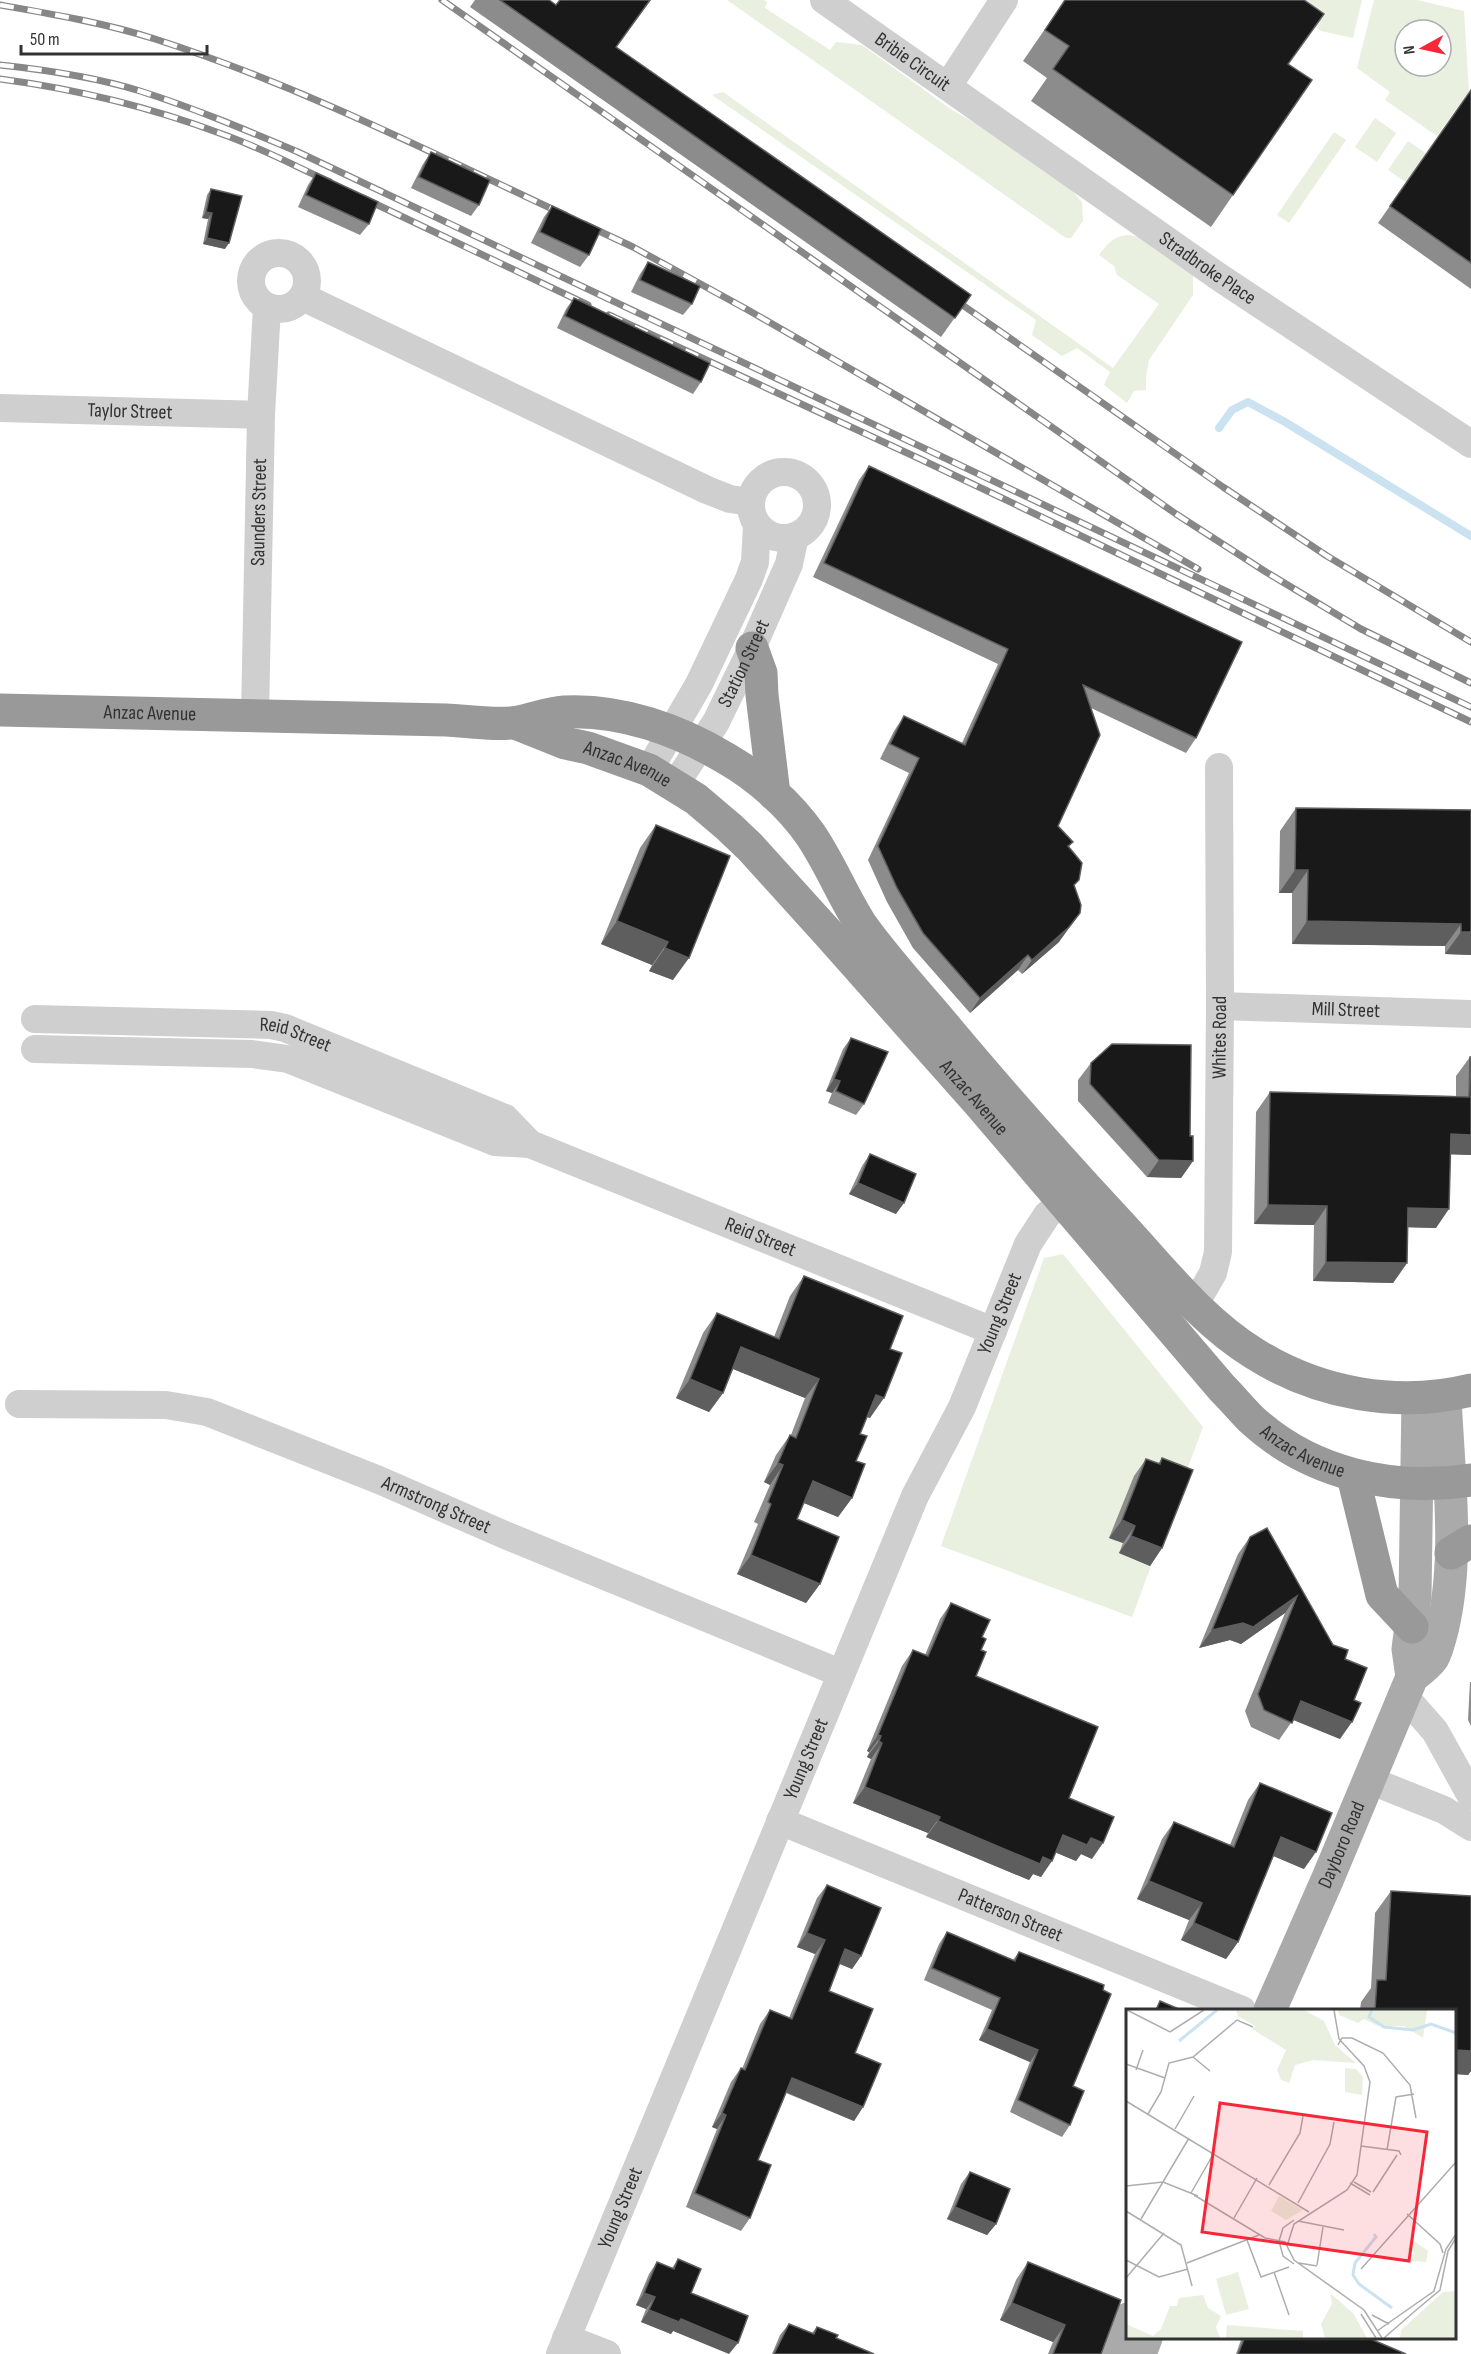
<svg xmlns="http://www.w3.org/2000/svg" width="1471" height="2354" font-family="'Sofia Sans Condensed',sans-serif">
<rect width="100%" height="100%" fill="#fff"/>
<!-- green -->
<g fill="#e9f0e0" fill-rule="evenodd">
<polygon points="727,0 764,0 767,2 765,8 830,50 836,42 862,45 952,110 986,129 1070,188 1082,202 1083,221 1071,238 1066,238"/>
<polygon points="1276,0 1362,0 1353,38 1321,31"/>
<path d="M1374,0H1417L1464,11L1469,91L1437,136L1385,100L1390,92L1357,68ZM1405,30H1441V66H1405Z"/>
<path d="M723,92L1113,368L1159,304L1117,275L1114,266L1099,255C1109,241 1119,231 1138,237L1193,275V295L1149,360L1146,377V390L1134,391L1127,403L1104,385L1110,372L1077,348L1062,356L1032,335L1036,320L712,95Z"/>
<polygon points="1375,118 1396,133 1377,162 1355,147"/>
<polygon points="1334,132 1346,140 1289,223 1277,215"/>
<polygon points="1408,141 1430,156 1410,185 1388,170"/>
<polygon points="1063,1254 1203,1427 1132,1617 941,1546 1044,1258"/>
</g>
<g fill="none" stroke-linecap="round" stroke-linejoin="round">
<!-- stream -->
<polyline stroke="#cbe2f1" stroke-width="8" points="1219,428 1232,410 1248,402 1285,422 1471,536"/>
<!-- street -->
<g stroke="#cfcfcf" stroke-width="28">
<path id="s1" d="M824,0L1219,277L1471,444"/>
<polyline points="948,86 1004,0"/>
<circle cx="279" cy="281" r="28"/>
<polyline points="303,297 707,490 730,499 751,502"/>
<path id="s2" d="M0,408L261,415"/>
<circle cx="784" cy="505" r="33"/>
<path id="s3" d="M255,716L261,415L267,307"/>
<polyline points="649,770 699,684 749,579 755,562 757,525"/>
<path id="s4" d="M675,785L716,722L752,648L789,564L795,536"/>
<path id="s5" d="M1220,1006L1471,1014"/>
<path id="s6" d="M35,1019L271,1025L285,1028L505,1118L530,1144"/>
<path id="s7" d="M35,1049L252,1054L288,1059L495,1142L530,1144L993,1331"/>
<path id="s8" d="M1195,1304L1213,1273L1218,1252L1220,1006L1219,767"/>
<path id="s9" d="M19,1404L166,1405L207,1412L379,1480L505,1535L840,1673"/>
<polyline points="1405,1697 1435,1731 1471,1796"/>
<polyline points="1369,1780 1444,1810 1471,1827"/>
<path id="s10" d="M780,1821L1242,2010"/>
<polyline points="566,2338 607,2354"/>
<path id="s11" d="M560,2354L915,1496L962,1407L1028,1244L1047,1215L1078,1187"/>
</g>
<!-- primary -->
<g stroke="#aaa" stroke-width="33">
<polyline points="1412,1677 1408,1649 1415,1596 1418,1398"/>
<path id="s12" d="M1270,2010L1328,1878L1412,1677C1418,1672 1427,1666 1432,1659C1436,1654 1438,1644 1440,1638C1461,1563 1448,1472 1445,1396"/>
<polyline points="1114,2354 1128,2319"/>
<polyline points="1140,2354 1146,2338"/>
</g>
<!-- highway -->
<g stroke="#999" stroke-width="33">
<polyline points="752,648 761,673 762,695 774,794"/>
<path id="s13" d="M0,710L446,720C468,721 498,726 519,722C534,719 549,713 564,712C621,709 679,730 727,759C758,777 789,804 810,834C830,863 843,897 862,926C885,958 912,988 938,1018C996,1088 1056,1155 1117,1221C1160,1267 1201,1321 1255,1354C1319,1394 1398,1408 1471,1390"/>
<path id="s14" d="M515,723L565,743L588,748L649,770L696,799L729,827L750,847L827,932L978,1102L1222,1388C1232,1398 1241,1409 1251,1419C1310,1474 1393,1492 1471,1480"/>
<polyline points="1353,1476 1382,1595 1412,1627"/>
<polyline points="1451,1553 1471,1541"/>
</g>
<defs>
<g id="rail">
<polyline points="442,0 1176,514 1266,572 1361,629 1471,683"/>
<path d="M0,5C52,14 105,23 155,39C298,85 430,152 565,215"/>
<path d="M0,65C47,70 95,77 140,91C194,108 246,130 298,152L1471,707"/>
<path d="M0,79C76,89 150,107 222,134C259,147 295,166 330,182"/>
<polyline points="363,198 588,305"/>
<polyline points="584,224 633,247 748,310 1198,569"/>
<polyline points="951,297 1223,487 1327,556 1471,642"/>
<polyline points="609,315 918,458 1471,722"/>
</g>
</defs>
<!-- rail casing -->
<use href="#rail" stroke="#878787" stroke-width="7"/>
<!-- rail -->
<use href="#rail" stroke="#fff" stroke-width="4.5" stroke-dasharray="14" stroke-linecap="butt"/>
</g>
<!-- wall -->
<g fill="#8c8c8c">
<polygon points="475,0 549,0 556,5 559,0 651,0 616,47 971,295 941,337 470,7"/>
<polygon points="1065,0 1288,64 1312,80 1211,227 1031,101 1047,78 1023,61"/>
<polygon points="1471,90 1471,289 1378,223"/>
<polygon points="431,152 479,205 471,216 411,188 423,164"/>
<polygon points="316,173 369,224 360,235 298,207 308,185"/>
<polygon points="211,189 225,249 203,244 208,219 202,218 207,195"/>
<polygon points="552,206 589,255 580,267 531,243 544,217"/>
<polygon points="648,262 692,304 683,315 631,292 640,274"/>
<polygon points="574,298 701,382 693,394 557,328 566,309"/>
<polygon points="869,466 1196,738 1186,753 1091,708 1058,826 1073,842 1069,847 1075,887 1059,942 1022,974 1018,970 970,1013 913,948 887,902 868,860 909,773 880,759 894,731 904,716 962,743 998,664 813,577 859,480"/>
<polygon points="1296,808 1471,810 1471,955 1445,954 1445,946 1292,944 1292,893 1279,893 1280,831"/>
<polygon points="656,825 673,980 649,971 652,965 601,944 640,848"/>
<polygon points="851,1038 864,1104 856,1115 828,1103 832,1093 826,1091 843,1049"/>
<polygon points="1470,1057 1471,1155 1450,1154 1436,1228 1408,1227 1407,1263 1393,1283 1313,1281 1314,1225 1254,1224 1256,1112 1270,1092 1456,1096 1456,1076"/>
<polygon points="1091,1063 1190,1136 1193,1161 1181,1178 1147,1177 1078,1101 1078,1080"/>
<polygon points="870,1154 896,1214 849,1194 862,1166"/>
<polygon points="804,1276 890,1349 870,1418 867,1417 860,1434 852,1498 838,1517 804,1503 797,1519 820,1584 806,1603 737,1574 758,1524 754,1522 770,1485 764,1482 776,1455 790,1435 791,1435 805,1398 733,1369 723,1393 709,1412 676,1398 703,1333 717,1313 774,1337 790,1296"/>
<polygon points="1162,1458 1162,1548 1150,1566 1119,1553 1123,1543 1109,1538 1134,1476 1146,1459 1158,1464"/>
<polygon points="1250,1537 1345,1659 1354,1700 1340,1739 1293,1720 1279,1740 1251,1727 1245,1711 1285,1613 1241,1644 1230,1640 1199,1648 1238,1554"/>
<polygon points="951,1603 982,1637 981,1650 976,1676 1069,1798 1092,1859 1081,1854 1076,1861 1055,1852 1041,1877 1033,1874 1029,1880 926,1837 928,1833 853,1803 871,1759 867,1757 869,1752 867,1751 902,1666 913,1650 925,1655 940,1619"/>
<polygon points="1470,1682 1471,1682 1471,1726 1468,1720"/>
<polygon points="1260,1783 1304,1869 1273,1856 1238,1942 1226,1959 1181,1940 1189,1920 1137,1899 1162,1839 1174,1822 1230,1845 1248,1800"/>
<polygon points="827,1885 861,1956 852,1969 839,1964 829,1991 855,2053 863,2107 854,2121 786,2093 758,2160 750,2218 741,2231 686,2207 717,2129 712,2127 731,2082 741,2068 742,2069 760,2024 770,2010 789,2018 815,1954 797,1947 817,1898"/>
<polygon points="1391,1891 1471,1896 1471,2071 1468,2075 1455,2074 1455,2010 1360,2010 1361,2002 1371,1988 1375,1913"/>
<polygon points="947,1932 1013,1960 1019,1952 1073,2086 1070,2125 1062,2137 1010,2112 1030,2062 979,2040 992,2010 924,1980 939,1944"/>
<polygon points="970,2172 996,2224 987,2235 947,2219 961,2184"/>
<polygon points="678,2259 673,2331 671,2334 641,2322 646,2309 636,2305 649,2274 657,2262 672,2268"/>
<polygon points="1028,2262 1101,2354 1048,2354 1053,2342 1000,2320 1016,2280"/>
<polygon points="789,2324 812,2333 817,2327 836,2338 874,2354 772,2354 780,2335"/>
<polygon points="1242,2337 1366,2337 1406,2354 1236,2354"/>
</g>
<!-- shaded-wall -->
<g fill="#5e5e5e">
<polygon points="206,212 212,213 208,219 202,218"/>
<polygon points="207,238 229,243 225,249 203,244"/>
<polygon points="1295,870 1308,870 1292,893 1279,893"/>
<polygon points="1080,913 1059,942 1022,974 1032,960"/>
<polygon points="617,921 668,942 652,965 601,944"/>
<polygon points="1307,921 1461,924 1445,946 1292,944"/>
<polygon points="1461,932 1471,932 1471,955 1445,954"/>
<polygon points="665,948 689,958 673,980 649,971"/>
<polygon points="1028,955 1018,970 970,1013 980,998"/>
<polygon points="834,1079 840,1081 832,1093 826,1091"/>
<polygon points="1451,1134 1471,1135 1471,1155 1437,1154"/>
<polygon points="1159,1160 1193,1161 1181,1178 1147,1177"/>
<polygon points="858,1183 904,1203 896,1214 849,1194"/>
<polygon points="1268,1205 1327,1206 1314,1225 1254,1224"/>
<polygon points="1408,1208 1449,1209 1436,1228 1394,1227"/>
<polygon points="1326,1262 1407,1263 1393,1283 1313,1281"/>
<polygon points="741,1347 819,1379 805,1398 728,1367"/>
<polygon points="690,1379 723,1393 709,1412 676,1398"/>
<polygon points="876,1395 884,1398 870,1418 862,1415"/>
<polygon points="778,1463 783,1465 770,1485 764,1482"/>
<polygon points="813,1481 852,1498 838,1517 799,1501"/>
<polygon points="1122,1520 1135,1526 1123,1543 1109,1538"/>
<polygon points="1131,1536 1162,1548 1150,1566 1119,1553"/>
<polygon points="751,1555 820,1584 806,1603 737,1574"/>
<polygon points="1297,1596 1285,1613 1241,1644 1230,1640 1199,1648 1212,1630"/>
<polygon points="1301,1701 1352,1722 1340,1739 1289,1718"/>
<polygon points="878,1735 881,1736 869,1752 867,1751"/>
<polygon points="879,1741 882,1743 871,1759 867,1757"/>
<polygon points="865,1787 940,1817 928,1833 853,1803"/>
<polygon points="938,1821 1043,1857 1052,1861 1041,1877 1033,1874 1029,1880 926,1837"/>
<polygon points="1063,1835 1091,1838 1103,1843 1092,1859 1081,1854 1076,1861 1052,1851"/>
<polygon points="1281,1837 1316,1852 1304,1869 1269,1854"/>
<polygon points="1149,1881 1202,1903 1189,1920 1137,1899"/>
<polygon points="1194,1923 1238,1942 1226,1959 1181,1940"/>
<polygon points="807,1933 825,1940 815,1954 797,1947"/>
<polygon points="845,1949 861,1956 852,1969 836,1962"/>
<polygon points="987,2029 1038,2050 1030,2062 979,2040"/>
<polygon points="1455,2050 1471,2051 1471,2071 1468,2075 1455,2074"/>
<polygon points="792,2078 863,2107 854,2121 783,2091"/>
<polygon points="722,2113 726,2115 717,2129 712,2127"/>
<polygon points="955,2207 996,2224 987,2235 947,2219"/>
<polygon points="644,2293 655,2297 646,2309 636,2305"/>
<polygon points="1012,2303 1065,2325 1053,2342 1000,2320"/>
<polygon points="649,2310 681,2319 738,2343 729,2354 673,2331 671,2334 641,2322"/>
</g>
<!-- building -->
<g fill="#191919" stroke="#5e5e5e" stroke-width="1.5">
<polygon points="500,0 549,0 556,5 560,0 650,0 616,47 971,295 955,318"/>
<polygon points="1065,0 1304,0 1324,14 1288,64 1312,80 1233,195 1053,69 1069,46 1045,30"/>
<polygon points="1471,90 1471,263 1390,206"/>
<polygon points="431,152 490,180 479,205 419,177"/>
<polygon points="316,173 378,202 369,224 306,195"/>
<polygon points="211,189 242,196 229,243 207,238 212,213 206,212"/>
<polygon points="552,206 601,229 589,255 540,232"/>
<polygon points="648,262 700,286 692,304 640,280"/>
<polygon points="574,298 710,363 701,382 565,316"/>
<polygon points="869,466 1242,642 1196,738 1083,685 1100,735 1058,826 1073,842 1068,846 1082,863 1079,880 1074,885 1081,905 1080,913 1069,927 1032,960 1028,955 980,998 923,933 897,888 878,846 919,758 890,744 904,716 965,745 1008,649 824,563"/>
<polygon points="1296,808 1471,810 1471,932 1461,932 1461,924 1307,921 1308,870 1295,870"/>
<polygon points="656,825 730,856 689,958 665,948 668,942 617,921"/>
<polygon points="851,1038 888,1052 864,1104 836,1091 840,1081 834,1079"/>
<polygon points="1112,1044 1191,1045 1190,1136 1193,1136 1193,1161 1159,1160 1090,1084 1091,1063"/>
<polygon points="1470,1057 1471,1057 1471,1135 1451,1134 1449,1209 1408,1208 1407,1263 1326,1262 1327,1206 1268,1205 1270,1092 1469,1097"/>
<polygon points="870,1154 916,1174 904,1203 858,1183"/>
<polygon points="804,1276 903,1316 890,1349 902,1353 884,1398 876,1395 860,1434 867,1436 856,1461 865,1464 852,1498 813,1481 797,1519 839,1537 820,1584 751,1555 771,1504 768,1502 783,1465 778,1463 790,1435 796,1438 819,1379 741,1347 723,1393 690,1379 717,1313 779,1339"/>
<polygon points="1162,1458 1193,1470 1162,1548 1131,1536 1135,1526 1122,1520 1146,1459 1160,1464"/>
<polygon points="1267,1528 1333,1645 1348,1650 1345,1659 1367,1668 1354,1700 1361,1703 1352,1722 1301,1701 1292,1723 1264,1710 1258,1694 1297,1596 1253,1627 1243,1623 1212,1630 1250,1537"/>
<polygon points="951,1603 990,1620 982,1637 986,1639 981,1650 986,1652 976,1676 1098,1727 1069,1798 1114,1817 1103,1843 1091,1838 1087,1845 1063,1835 1052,1861 1043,1857 1040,1864 938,1821 940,1817 865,1787 882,1743 879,1741 881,1736 878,1735 913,1650 928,1656"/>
<polygon points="1260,1783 1332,1813 1316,1852 1281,1837 1238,1942 1194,1923 1202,1903 1149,1881 1174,1822 1234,1847"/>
<polygon points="827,1885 881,1908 861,1956 845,1949 829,1991 873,2009 855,2053 881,2064 863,2107 792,2078 758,2160 771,2165 750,2218 695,2193 726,2115 722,2113 741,2068 745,2070 770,2010 792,2019 825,1940 807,1933"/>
<polygon points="1391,1891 1471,1896 1471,2051 1455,2050 1455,2010 1375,2010 1377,1980 1386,1980"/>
<polygon points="947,1932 1015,1961 1019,1952 1104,1985 1103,1990 1111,1994 1073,2086 1084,2091 1070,2125 1018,2100 1038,2050 987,2029 1000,1998 932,1968"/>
<polygon points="1160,2001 1181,2010 1156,2010"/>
<polygon points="970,2172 1010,2189 996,2224 955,2207"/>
<polygon points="678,2259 701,2269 691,2293 748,2316 738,2343 681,2319 679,2322 649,2310 655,2297 644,2293 657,2262 674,2269"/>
<polygon points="1028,2262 1121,2300 1101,2354 1053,2354 1065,2325 1012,2303"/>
<polygon points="789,2324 814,2334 817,2327 838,2335 836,2338 874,2354 774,2354"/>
<polygon points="1245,2337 1366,2337 1406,2354 1238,2354"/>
</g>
<g text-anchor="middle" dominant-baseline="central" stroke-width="6" stroke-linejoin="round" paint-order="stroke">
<!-- street labels -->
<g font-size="20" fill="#323232" stroke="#fff">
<text stroke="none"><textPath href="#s1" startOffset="108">Bribie Circuit</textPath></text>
<text stroke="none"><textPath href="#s1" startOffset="468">Stradbroke Place</textPath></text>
<text stroke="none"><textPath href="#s2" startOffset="130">Taylor Street</textPath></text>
<text stroke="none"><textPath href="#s3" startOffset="204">Saunders Street</textPath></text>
<text stroke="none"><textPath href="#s4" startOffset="140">Station Street</textPath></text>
<text stroke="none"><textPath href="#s13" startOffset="150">Anzac Avenue</textPath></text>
<text stroke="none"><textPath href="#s14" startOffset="120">Anzac Avenue</textPath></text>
<text stroke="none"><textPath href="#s5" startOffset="126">Mill Street</textPath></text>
<text stroke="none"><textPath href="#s6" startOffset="262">Reid Street</textPath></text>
<text stroke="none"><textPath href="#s8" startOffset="272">Whites Road</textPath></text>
<text stroke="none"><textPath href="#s14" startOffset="606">Anzac Avenue</textPath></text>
<text stroke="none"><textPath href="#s7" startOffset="760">Reid Street</textPath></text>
<text stroke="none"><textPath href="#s11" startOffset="1130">Young Street</textPath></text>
<text stroke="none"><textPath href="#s14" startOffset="1092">Anzac Avenue</textPath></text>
<text stroke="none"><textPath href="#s9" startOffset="436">Armstrong Street</textPath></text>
<text stroke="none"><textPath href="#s11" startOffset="644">Young Street</textPath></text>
<text stroke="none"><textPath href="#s12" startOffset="180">Dayboro Road</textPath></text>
<text stroke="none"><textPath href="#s10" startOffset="249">Patterson Street</textPath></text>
<text stroke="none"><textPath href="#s11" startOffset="158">Young Street</textPath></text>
</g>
</g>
<!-- overview -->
<g transform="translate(1126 2009)">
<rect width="330" height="330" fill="#fff"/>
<path d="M110,1H178L198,12L209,36L230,54L187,51L169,56L163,74L155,71L151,61L160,41L126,20L129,17L112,7ZM212,1H301L297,29L278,17H252L238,10L232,14L213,6ZM219,59L230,60L237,68L236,86L219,83ZM153,187L177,201L160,211L145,202ZM288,232L302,242L300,253L285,252L288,243L281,241ZM112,263L123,300L100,306L90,270ZM330,282V329H274L275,321L317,283ZM204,284L227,304L241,329H199L195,315L206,295ZM77,286L82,299L95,307L90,318L94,329H0V315L27,327L35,320L44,297H51L53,289ZM101,316L177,322V329H100Z" fill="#e9f0e0"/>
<path fill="none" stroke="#cbe2f1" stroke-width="3" d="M246,1L243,8L258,18L287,21L305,15L330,24M53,32L91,1M248,225L250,228L229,254L227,266L233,275L266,299"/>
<path fill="none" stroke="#adadad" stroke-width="1.5" d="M1,1L44,23L78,1M208,1L213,30L238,57L244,73L231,166L221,181L168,215L161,237L168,251L238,301L256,329M212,36L216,29H226L257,44L284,76L290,109M67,48L84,62M0,55L39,69M10,61L17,41M0,92L183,203M22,105L35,83L43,54L67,48L111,11L127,18M49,120L68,87M235,137L273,142L275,146M261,141L270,88L288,85M228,173L245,183M224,174L244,186M143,176L174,124L177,107M0,177L37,173L72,187M247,183L271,146M65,184L88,144M68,186L139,229L160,233M172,194L204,135L208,113M0,202L55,236L66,277M281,205L314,235L317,244M108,209L131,169M15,210L63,129M172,212L218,221M121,231L135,268L163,258M0,251L33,268L62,260M61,254L133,226M173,254L191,257M168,255L157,247L153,232L157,219L168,211M191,256L197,218M235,260L330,153M148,263L163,306M0,269L38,224M289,302L314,281L322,242L330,229M235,305L250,329M246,306L263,315M251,322L308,282L320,240L330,225M258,329L289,302"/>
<path fill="#f72638" fill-opacity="0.15" stroke="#f72638" stroke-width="3" d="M94,94L301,123L283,252L76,223Z"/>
<rect width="330" height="330" fill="none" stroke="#323232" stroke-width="3"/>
</g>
<!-- north arrow -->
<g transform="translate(1423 48) rotate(262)"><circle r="28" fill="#ffffff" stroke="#adadad" stroke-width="1.5"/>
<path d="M0-4.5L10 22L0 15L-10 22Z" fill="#f72638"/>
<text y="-9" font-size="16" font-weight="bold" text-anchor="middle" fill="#323232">N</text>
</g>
<!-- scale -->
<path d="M21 45v9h186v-9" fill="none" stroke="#323232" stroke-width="3"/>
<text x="30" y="45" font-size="18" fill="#323232" stroke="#ffffff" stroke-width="4.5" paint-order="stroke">50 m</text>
</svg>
